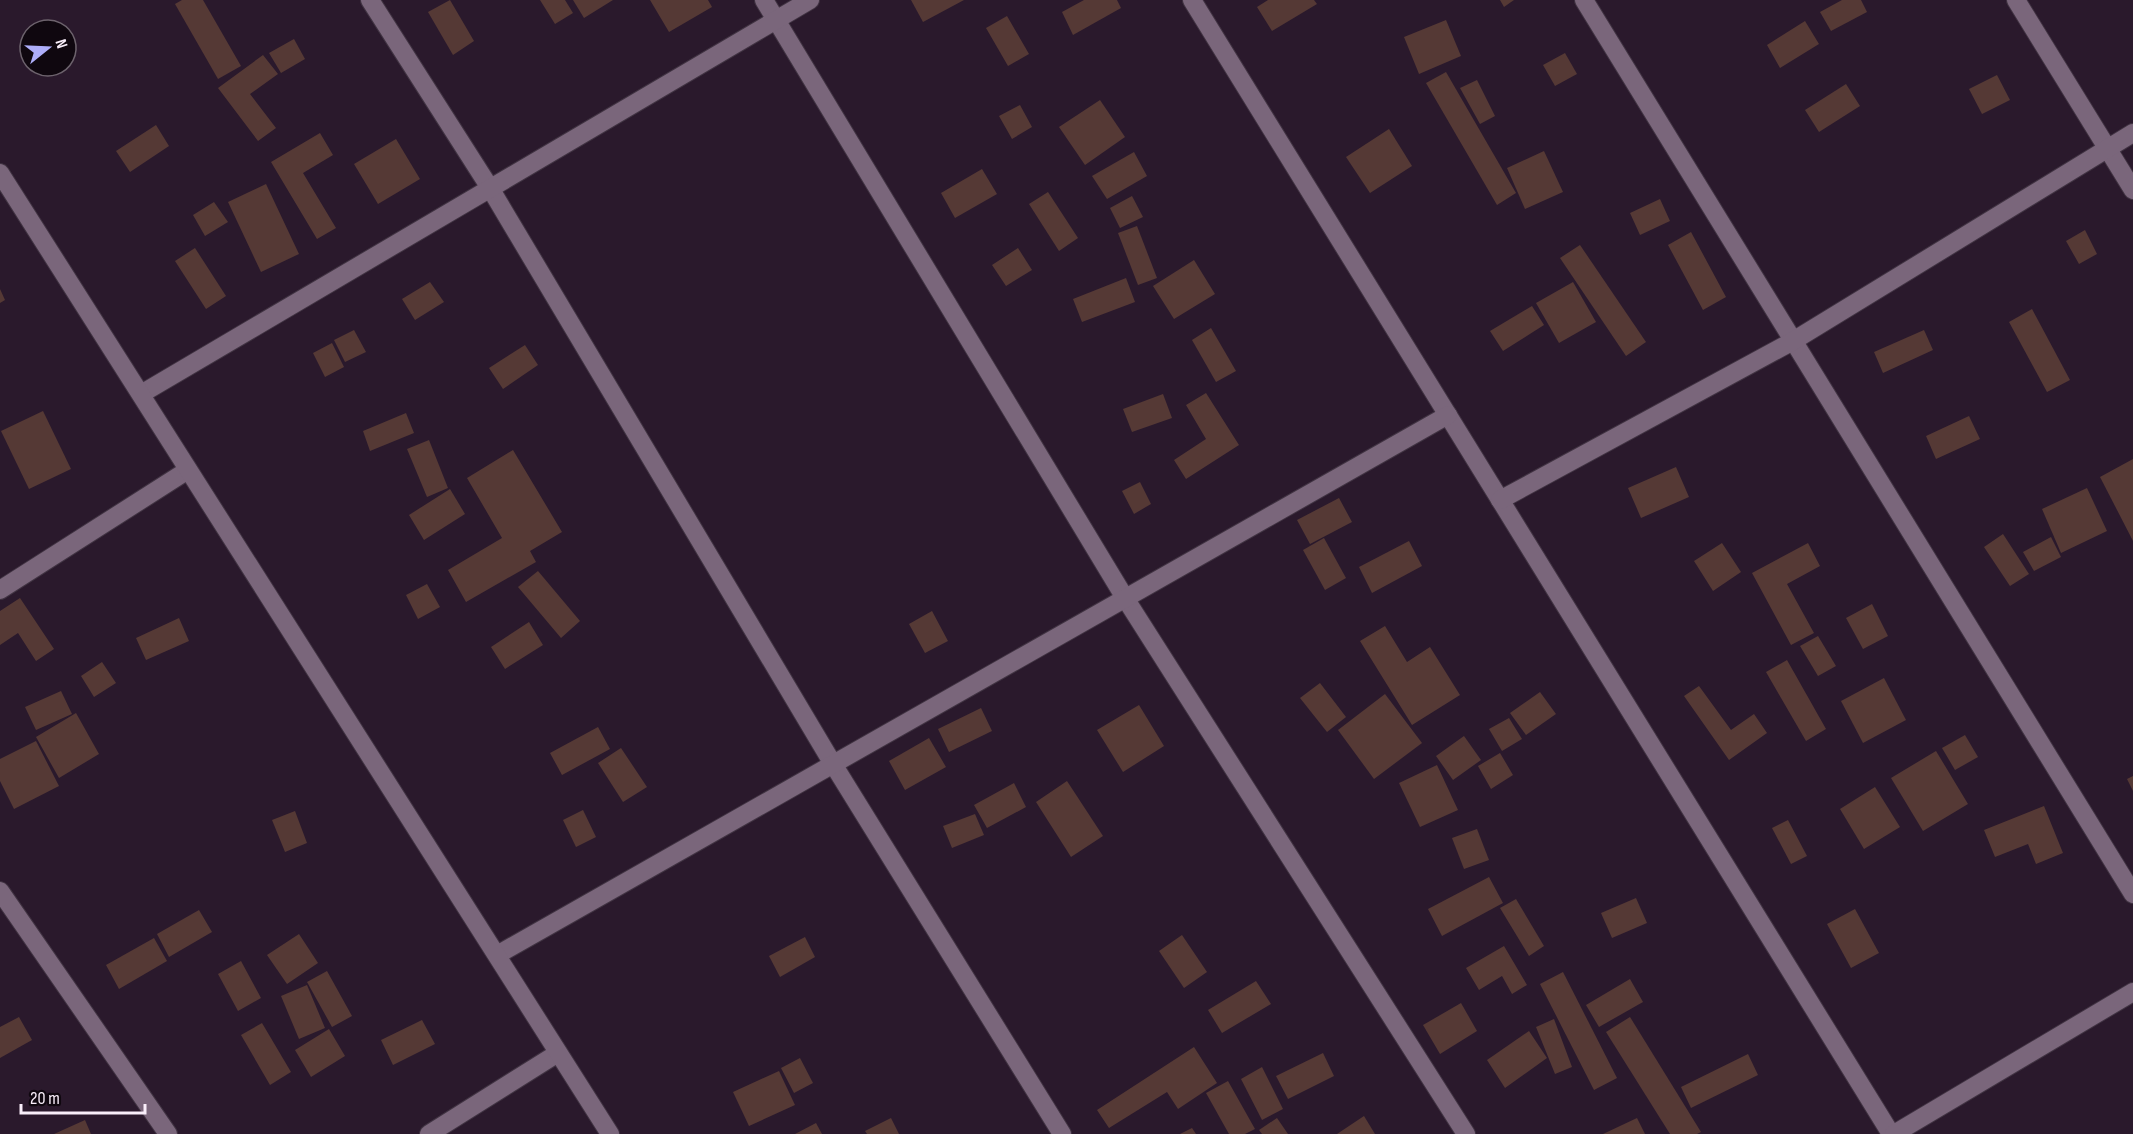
<svg xmlns="http://www.w3.org/2000/svg" width="2133" height="1134" font-family="'Sofia Sans Condensed',sans-serif">
<rect width="100%" height="100%" fill="#2a192c"/>
<!-- building -->
<g fill="#553935">
<polygon points="182,0 203,0 241,66 218,79 175,4"/>
<polygon points="450,0 474,41 453,55 428,12"/>
<polygon points="540,0 565,0 573,13 555,24"/>
<polygon points="573,0 613,0 584,18"/>
<polygon points="650,0 708,0 712,7 669,32"/>
<polygon points="911,0 964,0 923,22"/>
<polygon points="1084,0 1117,0 1121,8 1073,35 1062,12"/>
<polygon points="1268,0 1314,0 1317,4 1272,31 1257,7"/>
<polygon points="1500,0 1514,0 1504,7"/>
<polygon points="1842,0 1861,0 1867,12 1831,31 1820,12"/>
<polygon points="1007,16 1029,54 1008,66 986,28"/>
<polygon points="1446,20 1461,56 1419,74 1404,37"/>
<polygon points="1805,21 1819,44 1780,68 1767,45"/>
<polygon points="294,39 305,59 281,73 269,53"/>
<polygon points="1565,53 1577,74 1555,86 1543,65"/>
<polygon points="263,55 278,74 250,94 276,128 258,141 218,88"/>
<polygon points="1446,72 1516,193 1497,205 1426,83"/>
<polygon points="1997,75 2010,100 1982,114 1969,89"/>
<polygon points="1477,80 1495,116 1480,124 1460,88"/>
<polygon points="1846,84 1860,106 1819,132 1805,110"/>
<polygon points="1100,100 1125,137 1085,165 1059,127"/>
<polygon points="1020,105 1032,127 1012,139 999,116"/>
<polygon points="156,125 169,146 130,172 116,151"/>
<polygon points="1389,129 1412,166 1370,193 1346,157"/>
<polygon points="320,133 333,155 303,173 336,228 317,239 271,162"/>
<polygon points="396,139 420,179 378,204 354,164"/>
<polygon points="1544,151 1563,192 1525,209 1507,168"/>
<polygon points="1134,152 1147,176 1107,199 1092,176"/>
<polygon points="982,169 997,194 955,218 941,193"/>
<polygon points="266,184 299,254 261,272 228,202"/>
<polygon points="1048,192 1078,238 1059,251 1029,204"/>
<polygon points="1132,196 1143,217 1120,228 1110,208"/>
<polygon points="1660,199 1670,221 1640,235 1630,213"/>
<polygon points="214,202 228,222 205,236 193,215"/>
<polygon points="1137,226 1157,278 1138,285 1118,233"/>
<polygon points="2085,230 2097,254 2079,264 2066,241"/>
<polygon points="1691,232 1726,297 1703,310 1668,245"/>
<polygon points="1580,245 1646,342 1626,356 1560,258"/>
<polygon points="195,248 226,296 206,309 175,261"/>
<polygon points="1018,248 1032,270 1006,286 992,265"/>
<polygon points="1194,260 1215,294 1174,319 1153,286"/>
<polygon points="1126,278 1135,302 1082,322 1073,299"/>
<polygon points="430,282 444,302 415,320 402,299"/>
<polygon points="1573,282 1596,322 1559,343 1536,303"/>
<polygon points="0,289 5,300 0,303"/>
<polygon points="1532,306 1544,325 1503,351 1490,331"/>
<polygon points="2032,309 2070,380 2047,392 2009,322"/>
<polygon points="1211,328 1236,371 1216,382 1192,340"/>
<polygon points="354,330 366,352 345,362 334,340"/>
<polygon points="1924,330 1933,350 1883,373 1874,352"/>
<polygon points="332,343 344,367 325,377 313,353"/>
<polygon points="525,345 538,365 503,389 489,368"/>
<polygon points="1206,393 1239,445 1186,479 1174,460 1206,439 1186,405"/>
<polygon points="1163,394 1172,418 1132,432 1123,409"/>
<polygon points="43,411 71,469 29,489 1,431"/>
<polygon points="406,413 414,433 370,451 363,431"/>
<polygon points="1969,416 1980,439 1936,459 1926,436"/>
<polygon points="429,440 448,488 427,497 407,449"/>
<polygon points="513,450 562,532 530,551 536,562 466,602 448,570 502,538 467,478"/>
<polygon points="2133,459 2133,541 2100,477"/>
<polygon points="1676,467 1689,497 1641,518 1628,488"/>
<polygon points="1140,482 1151,504 1134,514 1122,491"/>
<polygon points="2087,488 2107,531 2061,553 2042,509"/>
<polygon points="450,489 465,514 424,540 409,515"/>
<polygon points="1339,498 1352,522 1310,544 1297,520"/>
<polygon points="2003,534 2029,574 2010,586 1984,547"/>
<polygon points="2051,537 2061,557 2034,571 2023,552"/>
<polygon points="1324,538 1346,578 1325,590 1303,550"/>
<polygon points="1409,541 1422,566 1372,593 1359,567"/>
<polygon points="1722,543 1741,572 1713,591 1694,561"/>
<polygon points="1808,543 1820,566 1787,584 1814,633 1791,645 1752,573"/>
<polygon points="538,571 580,621 561,638 518,587"/>
<polygon points="427,584 440,607 418,619 406,595"/>
<polygon points="20,598 54,649 36,661 18,633 0,645 0,611"/>
<polygon points="1872,604 1888,636 1863,649 1846,618"/>
<polygon points="932,611 948,641 925,653 909,624"/>
<polygon points="179,618 189,641 146,660 136,638"/>
<polygon points="529,622 543,645 505,669 491,647"/>
<polygon points="1385,626 1407,662 1430,647 1460,695 1412,725 1360,641"/>
<polygon points="1818,636 1836,666 1818,676 1800,646"/>
<polygon points="1787,660 1826,729 1806,741 1766,672"/>
<polygon points="102,662 116,683 94,697 81,676"/>
<polygon points="1884,678 1906,720 1863,743 1841,701"/>
<polygon points="1320,683 1346,717 1327,732 1300,698"/>
<polygon points="1699,686 1731,730 1754,714 1767,733 1729,760 1684,696"/>
<polygon points="61,691 72,714 36,730 25,707"/>
<polygon points="1540,692 1556,714 1526,735 1510,713"/>
<polygon points="1385,694 1422,743 1374,779 1338,730"/>
<polygon points="1139,705 1164,746 1123,772 1097,730"/>
<polygon points="981,708 992,731 949,752 938,729"/>
<polygon points="76,713 99,754 59,778 36,737"/>
<polygon points="1509,718 1522,739 1502,751 1489,729"/>
<polygon points="598,727 610,749 562,775 550,753"/>
<polygon points="1965,735 1978,757 1955,770 1942,748"/>
<polygon points="1464,736 1481,760 1453,780 1436,756"/>
<polygon points="929,738 946,767 905,790 889,761"/>
<polygon points="36,741 59,786 14,809 0,781 0,759"/>
<polygon points="621,748 647,787 623,802 598,763"/>
<polygon points="1936,751 1968,804 1923,831 1891,778"/>
<polygon points="1500,753 1513,775 1491,789 1478,766"/>
<polygon points="1437,765 1458,810 1420,827 1399,783"/>
<polygon points="2133,776 2133,791 2127,779"/>
<polygon points="1067,781 1103,836 1071,857 1036,802"/>
<polygon points="1014,783 1026,807 987,828 974,805"/>
<polygon points="1875,787 1900,827 1864,849 1840,809"/>
<polygon points="2044,806 2063,853 2036,864 2028,844 1995,857 1984,830"/>
<polygon points="583,810 596,837 576,847 563,820"/>
<polygon points="295,811 307,843 285,852 272,820"/>
<polygon points="975,814 984,835 952,848 943,826"/>
<polygon points="1788,820 1807,856 1791,864 1772,828"/>
<polygon points="1477,829 1489,860 1464,869 1452,838"/>
<polygon points="1489,877 1503,903 1442,936 1428,909"/>
<polygon points="1636,898 1647,923 1612,938 1601,913"/>
<polygon points="1516,899 1544,946 1529,956 1500,908"/>
<polygon points="1855,909 1879,953 1851,968 1827,924"/>
<polygon points="199,910 212,932 169,957 157,934"/>
<polygon points="299,934 318,963 287,984 267,955"/>
<polygon points="1182,935 1207,972 1184,988 1159,951"/>
<polygon points="805,937 815,957 780,977 769,956"/>
<polygon points="154,938 167,961 119,989 106,965"/>
<polygon points="1504,946 1527,985 1512,994 1502,976 1479,990 1466,968"/>
<polygon points="241,961 261,998 238,1011 218,974"/>
<polygon points="327,971 352,1016 332,1027 307,982"/>
<polygon points="1563,972 1617,1078 1594,1090 1540,984"/>
<polygon points="1630,979 1643,1002 1599,1027 1586,1005"/>
<polygon points="1256,981 1271,1004 1222,1033 1208,1010"/>
<polygon points="307,985 325,1028 299,1039 281,996"/>
<polygon points="1461,1003 1477,1031 1440,1054 1423,1025"/>
<polygon points="19,1017 32,1040 0,1058 0,1027"/>
<polygon points="1630,1017 1701,1132 1697,1134 1670,1134 1606,1032"/>
<polygon points="1554,1019 1572,1067 1555,1074 1536,1027"/>
<polygon points="422,1020 435,1044 393,1065 381,1040"/>
<polygon points="262,1023 291,1072 270,1085 241,1035"/>
<polygon points="329,1029 345,1056 311,1077 295,1050"/>
<polygon points="1529,1031 1547,1058 1505,1088 1487,1060"/>
<polygon points="1194,1047 1217,1083 1178,1109 1167,1092 1109,1128 1097,1110"/>
<polygon points="1323,1053 1334,1076 1288,1099 1276,1076"/>
<polygon points="1748,1054 1758,1075 1691,1108 1681,1087"/>
<polygon points="800,1058 813,1083 794,1093 781,1068"/>
<polygon points="1262,1067 1283,1109 1262,1120 1241,1079"/>
<polygon points="779,1071 795,1105 749,1126 733,1092"/>
<polygon points="1228,1081 1255,1129 1245,1134 1229,1134 1206,1093"/>
<polygon points="1364,1116 1375,1134 1337,1134"/>
<polygon points="891,1118 899,1134 867,1134 865,1131"/>
<polygon points="1277,1118 1288,1134 1262,1134 1259,1130"/>
<polygon points="1637,1118 1645,1134 1603,1134"/>
<polygon points="85,1120 91,1134 54,1134"/>
<polygon points="816,1123 822,1134 795,1134"/>
<polygon points="1192,1128 1196,1134 1180,1134"/>
</g>
<g fill="none" stroke-linecap="round" stroke-linejoin="round">
<defs>
<g id="street">
<polyline points="370,0 490,188 833,764 1062,1134"/>
<polyline points="764,0 1125,598 1466,1134"/>
<polyline points="1192,0 1891,1134"/>
<polyline points="1584,0 2133,894"/>
<polyline points="2016,0 2133,190"/>
<polyline points="141,394 810,0"/>
<polyline points="1500,500 1793,341 2133,133"/>
<polyline points="0,590 188,470"/>
<polyline points="0,891 168,1134"/>
<polyline points="497,955 1448,415"/>
<polyline points="429,1134 558,1053"/>
<polyline points="1894,1134 2133,992"/>
</g>
<polyline id="secondary" points="0,173 610,1134"/>
</defs>
<!-- street casing -->
<use href="#street" stroke="#403342" stroke-width="20"/>
<!-- secondary casing -->
<use href="#secondary" stroke="#403342" stroke-width="20"/>
<!-- street -->
<use href="#street" stroke="#7a667b" stroke-width="18"/>
<!-- secondary -->
<use href="#secondary" stroke="#7a667b" stroke-width="18"/>
</g>
<!-- north arrow -->
<g transform="translate(48 48) rotate(72)"><circle r="28" fill="#0f070f" stroke="#6d636d" stroke-width="1.5"/>
<path d="M0-4.5L10 22L0 15L-10 22Z" fill="#aeaefa"/>
<text y="-9" font-size="16" font-weight="bold" text-anchor="middle" fill="#f9eefa">N</text>
</g>
<!-- scale -->
<path d="M21 1104v9h124v-9" fill="none" stroke="#f9eefa" stroke-width="3"/>
<text x="30" y="1104" font-size="18" fill="#f9eefa" stroke="#0f070f" stroke-width="4.5" paint-order="stroke">20 m</text>
</svg>
